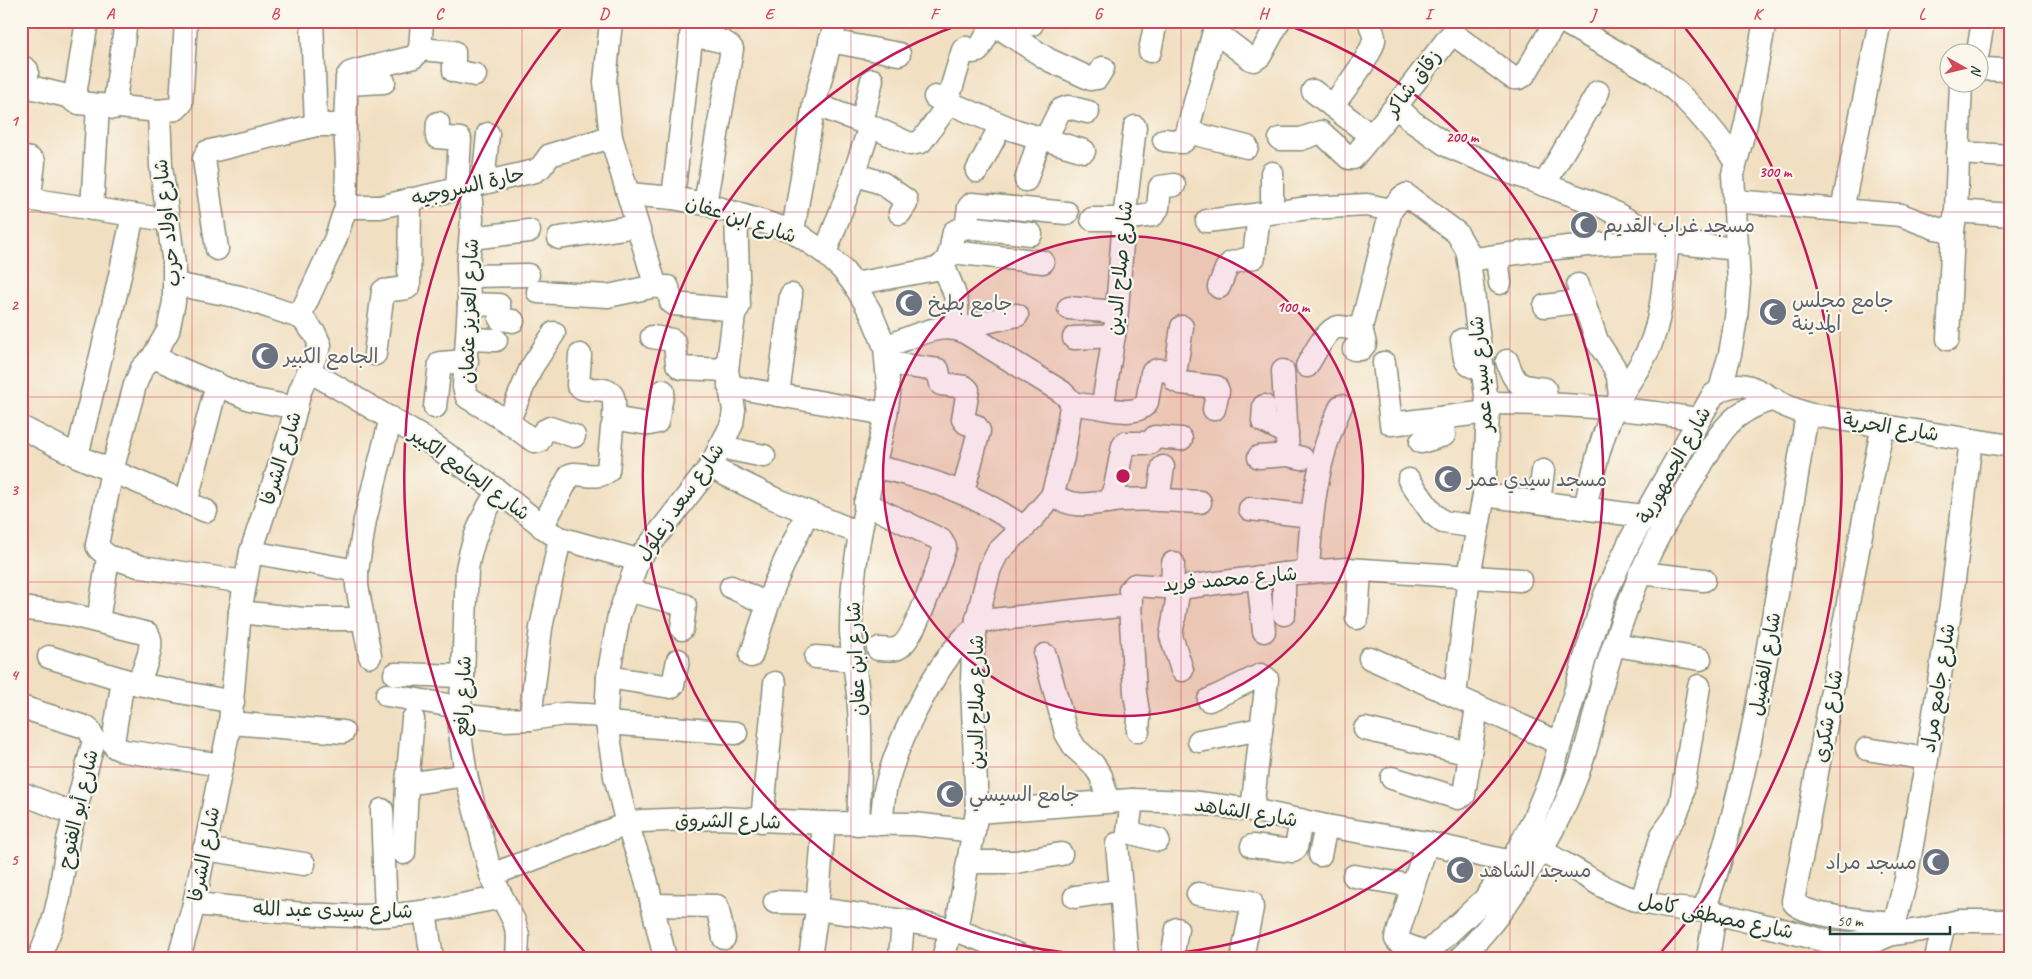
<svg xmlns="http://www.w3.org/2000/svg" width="2032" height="979" font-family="Caveat,'Playpen Sans Arabic',sans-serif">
<rect width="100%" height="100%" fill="#fbf7ec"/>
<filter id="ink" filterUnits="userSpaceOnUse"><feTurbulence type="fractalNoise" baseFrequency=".02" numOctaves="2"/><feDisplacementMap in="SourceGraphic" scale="10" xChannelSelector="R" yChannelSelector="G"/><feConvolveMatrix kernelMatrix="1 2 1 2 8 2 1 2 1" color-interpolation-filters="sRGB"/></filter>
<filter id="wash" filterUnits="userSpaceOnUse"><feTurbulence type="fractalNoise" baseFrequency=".0096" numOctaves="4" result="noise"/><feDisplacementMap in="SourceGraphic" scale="20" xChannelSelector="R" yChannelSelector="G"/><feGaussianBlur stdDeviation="1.12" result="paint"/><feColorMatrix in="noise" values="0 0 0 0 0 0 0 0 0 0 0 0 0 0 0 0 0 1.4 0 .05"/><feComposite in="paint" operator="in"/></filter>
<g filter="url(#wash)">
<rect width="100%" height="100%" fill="#f1dfc1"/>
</g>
<g filter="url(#ink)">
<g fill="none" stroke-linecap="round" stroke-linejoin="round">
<defs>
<g id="minor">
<polyline points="312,21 316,125"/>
<polyline points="611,21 605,82 611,137 655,284 658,287 668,287 671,302 674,304 726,309 731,311 734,315 727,370 734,410 732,424 710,467 638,560 619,615 608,677 606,716 615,776 627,824 646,879 665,958"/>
<polyline points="989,21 1049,60 1091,79 1097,78 1103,68"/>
<polyline points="1027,21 1032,24"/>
<path d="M1562,21L1654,73C1687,97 1712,127 1735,161"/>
<path d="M691,36C704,38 725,38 732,49L705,204"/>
<polyline points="830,41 899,54"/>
<polyline points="420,49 454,52 454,71 475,75"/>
<polyline points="1150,51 1156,21"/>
<polyline points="1978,52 1983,21"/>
<polyline points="21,66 27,70 27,81 30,87 67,96 79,103 159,111 176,109 181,104 186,21"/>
<polyline points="1980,69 2011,70"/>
<polyline points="347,84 384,82"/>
<polyline points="1313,91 1371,136"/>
<polyline points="935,97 1014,130 1084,151"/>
<polyline points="74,101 87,21"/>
<polyline points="814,104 862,122 910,144 921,142 945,109 963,50 966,48 973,52 978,51 993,24"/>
<path d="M1332,106C1343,92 1371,57 1374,40C1375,34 1370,28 1370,21"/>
<polyline points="1396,106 1413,122 1448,146 1509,172 1600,205 1668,242 1738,249"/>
<polyline points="114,108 126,21"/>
<polyline points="862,122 872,80"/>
<polyline points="438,123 437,137 460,139 457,189"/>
<polyline points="1188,132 1247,147"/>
<path d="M1280,139H1301L1321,132L1349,158H1353L1396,106L1450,36H1456L1513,78C1520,79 1523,77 1527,71L1556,21"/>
<polyline points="1045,140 1060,110 1068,107 1088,112"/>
<polyline points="1164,140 1182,142 1185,140 1213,35 1218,34 1251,59 1254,60 1260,56 1279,21"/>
<polyline points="1958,153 2011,156"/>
<polyline points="21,157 30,159 34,162 30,196 34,200 168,220"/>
<polyline points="977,171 1001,125"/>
<polyline points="854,174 882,183 906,200 906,204 900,213"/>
<polyline points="1026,180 1040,138"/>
<polyline points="483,183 488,134"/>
<polyline points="1544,185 1598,92"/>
<polyline points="470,186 472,219 468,265 469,304 464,387 467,397 508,422 534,441 539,441 544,431 550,428 574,436"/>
<path d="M628,194L673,198L705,204L793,231L825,253L842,269L854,284L871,313L885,347L889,394L886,414C871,485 851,553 851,627C851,649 856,672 858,695C862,737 860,781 858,824"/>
<polyline points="673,198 693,22"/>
<polyline points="1734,201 1901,215 1935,228 1953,231"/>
<polyline points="346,207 380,207 535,171 541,167 550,155 611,137"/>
<polyline points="92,209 98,106"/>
<polyline points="1842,210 1880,21"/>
<polyline points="1956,211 2011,215"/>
<polyline points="1272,212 1272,173"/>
<polyline points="1092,219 1124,219 1153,215 1158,208 1160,187 1174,185"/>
<polyline points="1207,221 1309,208 1367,205 1391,210 1402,197 1406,195 1457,233 1467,250 1469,260 1488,412 1484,495 1469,576 1455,696"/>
<polyline points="966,227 1031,234"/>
<polyline points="793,231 814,104 836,21"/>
<polyline points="471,238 529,231"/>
<polyline points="559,238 637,226"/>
<polyline points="217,249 204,159 207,152 316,125 345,125"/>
<polyline points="951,252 1043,262"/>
<polyline points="825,253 849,190 870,126"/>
<polyline points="1497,256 1500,283"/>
<path d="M1469,260C1535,250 1602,241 1668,242C1664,276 1663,314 1650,346C1640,369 1624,387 1614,409C1600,440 1593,475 1585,507"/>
<path d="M943,265C952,287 963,305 954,328"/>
<polyline points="469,276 528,275"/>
<polyline points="175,284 240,297 302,318"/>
<path d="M854,284L936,269C952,261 950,248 954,232L966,227L969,207L972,204L1067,213"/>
<polyline points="1578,285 1597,341 1614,367 1618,377 1620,397"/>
<polyline points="1219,287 1226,269 1231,263 1254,257 1259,214"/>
<polyline points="538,292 608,296 656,286"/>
<polyline points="469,304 499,305 500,319 513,321"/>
<polyline points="1545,306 1584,301"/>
<polyline points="1069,308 1116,312"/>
<polyline points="734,315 739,306 736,213"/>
<polyline points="963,331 977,324 1017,315"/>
<polyline points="652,337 672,340 675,343 677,364 681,368 727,370"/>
<polyline points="1074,338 1114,336"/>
<polyline points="468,339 496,340"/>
<polyline points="1948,339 1953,231 1956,211 1961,82"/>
<path d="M1462,340C1466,359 1461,367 1483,368"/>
<path d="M885,347C910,338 937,322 963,331L1062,392L1074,404"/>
<polyline points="1354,349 1361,349 1365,344 1361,328 1391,210"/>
<polyline points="375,354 383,291 407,288 409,286 410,199"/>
<path d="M580,355L578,385C582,389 584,389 589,389C618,389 614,395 614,421"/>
<polyline points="153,357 250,399 296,408"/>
<path d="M1507,361C1516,387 1520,386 1545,389L1546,399"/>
<polyline points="887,363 938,370 941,384 965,387 968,390 963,419 966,423 976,426 979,431 963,492"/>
<polyline points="1384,363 1391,424 1488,412"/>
<path d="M1307,366C1313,356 1326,329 1338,327C1345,326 1355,330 1362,331"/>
<polyline points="308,370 425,439 498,491 551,533 560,538 638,560"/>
<polyline points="1173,371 1176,381 1181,383 1216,387 1218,391 1214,409"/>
<polyline points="1283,371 1288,455"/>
<polyline points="729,386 886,414"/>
<polyline points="1720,390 1730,354 1736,318 1739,283 1733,174 1746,123 1765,21"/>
<polyline points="778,395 791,295"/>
<path d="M1487,403C1559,403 1628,408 1699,419"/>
<polyline points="1264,406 1263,421 1287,433"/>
<polyline points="435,407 440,363 467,361"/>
<path d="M1098,407C1111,410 1139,416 1147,402L1152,373L1157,370L1173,371L1176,368L1182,327"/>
<polyline points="508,422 531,368 554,333"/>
<path d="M1883,426C1849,583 1824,743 1793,901C1799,916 1877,922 1895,923"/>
<polyline points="21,427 77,456 206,511"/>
<polyline points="1421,442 1444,435 1442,418"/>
<polyline points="720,447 764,456"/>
<polyline points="77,456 117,289 133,215"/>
<polyline points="1259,457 1288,455 1302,458"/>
<polyline points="710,467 773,498 859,533"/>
<path d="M875,467C929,477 978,495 1024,528"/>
<polyline points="1409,480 1432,513 1443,522 1478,527"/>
<path d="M498,491C482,515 472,540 467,569L463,676L459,715L461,741L466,775L491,875L514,921L518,936L517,958"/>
<polyline points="1484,495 1657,518"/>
<path d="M1052,496C1083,511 1092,502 1123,500C1148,498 1174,501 1200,502"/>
<polyline points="1158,500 1163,467"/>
<polyline points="1109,502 1115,487 1123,446 1125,443 1150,443 1155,437 1181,439"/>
<polyline points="1539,502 1543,471"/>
<polyline points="186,503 217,384"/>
<path d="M865,503L941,540L945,547C938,566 915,641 898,648C892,651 884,649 878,649"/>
<polyline points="1250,509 1311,516"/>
<path d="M542,527L570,475L574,474C585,474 599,479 608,471L612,428L614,421L618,419L649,424L657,422L663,391"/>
<polyline points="251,552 357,571"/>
<polyline points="107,556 142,567 245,582"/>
<path d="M1308,571C1311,514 1316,459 1341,406"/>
<polyline points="1640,573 1704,580"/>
<polyline points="1284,574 1284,614"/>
<polyline points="1258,577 1264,631"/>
<polyline points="731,587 767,604"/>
<polyline points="1172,588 1173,563"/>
<polyline points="1179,588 1171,636 1182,670"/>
<polyline points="627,590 685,605 682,629"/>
<polyline points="1130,604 1135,693 1139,718 1138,731"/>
<path d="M21,608L68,614L148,634C156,647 142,671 138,684"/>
<polyline points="240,612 303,619 363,619"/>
<polyline points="1357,618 1360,571"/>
<polyline points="977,619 992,620 1128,605 1131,603 1130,590 1135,585 1179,588 1284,574 1347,569 1520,580"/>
<path d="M98,621L108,558C106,552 98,551 97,545L112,471L135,385L142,368L153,357L168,331L174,302V265L161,166L159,111"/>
<polyline points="1615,645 1700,659"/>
<polyline points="1045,655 1066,733 1075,748 1093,764 1101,776 1108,801"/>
<polyline points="370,656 357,586 357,571 365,520 391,418"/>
<polyline points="751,656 775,583 807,513"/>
<polyline points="49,657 138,684 233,702"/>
<polyline points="816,657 854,660"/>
<polyline points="1370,658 1559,743"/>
<polyline points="395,674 463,676"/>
<polyline points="608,677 671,687 673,685 678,660"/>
<polyline points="123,680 113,742 115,747 124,751 222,765"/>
<polyline points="387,695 460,707"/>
<polyline points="1209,700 1261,675 1267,679 1252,810"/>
<polyline points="21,707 88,728 94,740 68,840 59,898 52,926 39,958"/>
<polyline points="459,715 503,720 530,719 565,714 606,716"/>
<polyline points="530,719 541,628 560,538"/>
<polyline points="230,723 343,732"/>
<polyline points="607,723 736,733"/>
<polyline points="1365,729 1470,754"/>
<polyline points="1199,741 1261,729"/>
<polyline points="1867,749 1927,759"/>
<polyline points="1392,778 1458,798 1464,795 1477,706"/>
<polyline points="407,784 466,775"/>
<polyline points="21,793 74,814"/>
<polyline points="1132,800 1128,832 1158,840"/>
<polyline points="382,810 386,915"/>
<polyline points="977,812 1132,800 1191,802 1252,810 1326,826 1427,843 1511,862"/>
<polyline points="762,821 775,683"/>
<path d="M881,824C883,811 883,798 886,786C899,737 937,659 976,627"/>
<path d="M1528,841C1542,852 1558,860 1574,869C1586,876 1598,884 1610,890C1634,902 1677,911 1704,910L1830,942L1851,943L1878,940L1892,934L1921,930L1959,921H2011"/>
<polyline points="1117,844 1127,958"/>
<polyline points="1252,846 1293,851 1296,848 1301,820"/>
<polyline points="204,849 304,864"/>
<polyline points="404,853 407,784 413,719"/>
<polyline points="1320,855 1326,826"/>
<polyline points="969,862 1016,862 1061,854"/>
<polyline points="491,875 627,824 642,821 719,818 824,823 914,824 974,831"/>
<polyline points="1354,876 1413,886"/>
<polyline points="1198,894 1251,902 1252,908 1242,958"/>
<polyline points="1075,897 1121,890"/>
<polyline points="1642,900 1662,835 1675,817 1681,802 1699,686"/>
<polyline points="775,902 817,903"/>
<path d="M194,904C257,909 326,919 388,915C427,913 464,905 501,897"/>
<polyline points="652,905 717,906 724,938"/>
<polyline points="817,909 918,923 956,930 1027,958"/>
<path d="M1704,910C1736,820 1754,728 1770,635C1783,561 1795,488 1807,414"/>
<polyline points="425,912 432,958"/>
<polyline points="956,930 977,812 972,683 973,651 977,619 990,568 998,552 1033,518 1052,496 1063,457 1071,406 1077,404 1098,407 1103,404 1116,322 1124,219 1135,127"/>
<polyline points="1892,934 1906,879 1927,759 1951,605 1971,440"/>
<polyline points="1427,953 1398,942 1396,939 1427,843"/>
<polyline points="179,958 194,904 230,723 240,612 251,552 289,436 300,391 320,345 315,334 302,318 303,309 335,240 346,207 347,163 345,125 347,77 350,73 356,71 414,57 420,49 422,21"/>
<polyline points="810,958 817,909 824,823"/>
<polyline points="900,958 903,921"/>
<polyline points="943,958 951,930"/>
<polyline points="1172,958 1177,929"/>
<path d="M1422,958L1485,899L1511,862L1532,823L1549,782L1587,651L1605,595L1630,541L1713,395C1737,378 1752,385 1774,400C1784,406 1796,410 1807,414L2011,446"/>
<path d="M1460,958C1509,911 1559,829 1581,764C1591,734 1597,703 1605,673C1619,627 1635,581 1657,539C1667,519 1680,500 1692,481C1715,442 1726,411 1774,399"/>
<polyline points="1708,958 1715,913"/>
<polyline points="1936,958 1944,924"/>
</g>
</defs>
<!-- minor casing -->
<use href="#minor" stroke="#888e7a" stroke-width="25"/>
<!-- minor -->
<use href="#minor" stroke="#fff" stroke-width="22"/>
</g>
</g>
<!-- grid -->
<path fill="none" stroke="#d1495b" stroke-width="1" stroke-opacity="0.55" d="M192,21V958M357,21V958M522,21V958M686,21V958M851,21V958M1016,21V958M1181,21V958M1345,21V958M1510,21V958M1675,21V958M1840,21V958M21,212H2011M21,397H2011M21,582H2011M21,767H2011"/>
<!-- distance rings -->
<circle cx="1123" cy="476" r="240" fill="#c2185b" fill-opacity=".12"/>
<g fill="none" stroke="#c2185b" stroke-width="2.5">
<circle cx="1123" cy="476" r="240"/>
<path d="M1279 22A480 480 0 1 1 967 22"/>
<path d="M589 957A719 719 0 0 1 564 24M1682 24A719 719 0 0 1 1657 957"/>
</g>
<!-- icons -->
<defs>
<symbol id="mosque-disc" viewBox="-11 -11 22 22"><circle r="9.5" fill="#6b7280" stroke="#fbf7ec"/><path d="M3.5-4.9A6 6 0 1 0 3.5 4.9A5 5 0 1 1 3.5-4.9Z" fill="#fff"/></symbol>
</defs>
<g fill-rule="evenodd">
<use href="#mosque-disc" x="1568" y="209" width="32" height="32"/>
<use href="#mosque-disc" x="893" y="287" width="32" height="32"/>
<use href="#mosque-disc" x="1757" y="296" width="32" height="32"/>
<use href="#mosque-disc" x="249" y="340" width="32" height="32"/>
<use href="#mosque-disc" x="1432" y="463" width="32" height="32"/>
<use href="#mosque-disc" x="934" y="778" width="32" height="32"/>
<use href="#mosque-disc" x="1920" y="846" width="32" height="32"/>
<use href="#mosque-disc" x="1444" y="854" width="32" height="32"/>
</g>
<g text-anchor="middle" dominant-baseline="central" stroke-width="4.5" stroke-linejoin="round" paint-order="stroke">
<!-- street labels -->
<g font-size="20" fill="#1f3d34" stroke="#fbf7ec">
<text transform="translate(1413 83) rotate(-53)">زقاق شاكر</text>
<text transform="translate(468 186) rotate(-13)">حارة السروجيه</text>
<text transform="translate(741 219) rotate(18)">شارع ابن عفان</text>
<text transform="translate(167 223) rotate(-96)">شارع اولاد حرب</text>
<text transform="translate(1120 268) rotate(-85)">شارع صلاح الدين</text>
<text transform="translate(469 311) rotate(-88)">شارع العزيز عثمان</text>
<text transform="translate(1481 374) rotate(-95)">شارع سيد عمر</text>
<text transform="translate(1891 427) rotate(9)">شارع الحرية</text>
<text transform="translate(281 458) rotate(-73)">شارع الشرفا</text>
<text transform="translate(1674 465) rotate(-61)">شارع الجمهورية</text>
<text transform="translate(470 474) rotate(36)">شارع الجامع الكبير</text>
<text transform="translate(680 502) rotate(-55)">شارع سعد زعلول</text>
<text transform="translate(1230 579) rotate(-5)">شارع محمد فريد</text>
<text transform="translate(856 659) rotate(-93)">شارع ابن عفان</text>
<text transform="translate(1765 664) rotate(-80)">شارع الفضيل</text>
<text transform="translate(1938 688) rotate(-81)">شارع جامع مراد</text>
<text transform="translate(463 696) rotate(-88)">شارع رافع</text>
<text transform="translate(976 702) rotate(-90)">شارع صلاح الدين</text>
<text transform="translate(1828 716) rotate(-80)">شارع شكرى</text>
<text transform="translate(78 809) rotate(-77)">شارع أبو الفتوح</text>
<text transform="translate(1246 812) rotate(9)">شارع الشاهد</text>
<text transform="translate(728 821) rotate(1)">شارع الشروق</text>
<text transform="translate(204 854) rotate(-79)">شارع الشرفا</text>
<text transform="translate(333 910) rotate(1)">شارع سيدى عبد الله</text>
<text transform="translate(1716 916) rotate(12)">شارع مصطفى كامل</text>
</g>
<!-- worship labels -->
<g font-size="20" fill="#5b616d" stroke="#fbf7ec" text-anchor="start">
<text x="1603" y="225">مسجد غراب القديم</text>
<text x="1792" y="300">جامع مجلس<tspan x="1792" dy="23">المدينة</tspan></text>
<text x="928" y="303">جامع بطيخ</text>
<text x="284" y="356">الجامع الكبير</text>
<text x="1467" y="479">مسجد سيدي عمر</text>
<text x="969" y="794">جامع السيسي</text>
<text x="1917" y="862" text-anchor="end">مسجد مراد</text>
<text x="1479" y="870">مسجد الشاهد</text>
</g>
</g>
<circle cx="1123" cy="476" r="8" fill="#c2185b" stroke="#fbf7ec" stroke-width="2.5"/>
<g font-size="15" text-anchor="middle" font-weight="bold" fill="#c2185b" stroke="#fbf7ec" stroke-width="4.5" stroke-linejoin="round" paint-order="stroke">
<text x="1462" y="142">200 m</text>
<text x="1775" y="177">300 m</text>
<text x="1293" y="312">100 m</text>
</g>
<!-- margin -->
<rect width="2032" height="979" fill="none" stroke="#fbf7ec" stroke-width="55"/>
<!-- north arrow -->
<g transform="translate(1964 68) rotate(98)"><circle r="24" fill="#fbf7ec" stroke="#a3ada2"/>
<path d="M0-4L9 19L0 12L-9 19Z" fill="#d1495b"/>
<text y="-8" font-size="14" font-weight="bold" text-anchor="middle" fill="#1f3d34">N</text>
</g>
<!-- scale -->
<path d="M1830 926v8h120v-8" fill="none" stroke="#1f3d34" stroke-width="2.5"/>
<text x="1837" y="926" font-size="15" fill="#1f3d34" stroke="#fbf7ec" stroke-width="4" paint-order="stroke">50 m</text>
<rect x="28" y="28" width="1976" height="924" fill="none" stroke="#d1495b" stroke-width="2"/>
<g font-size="16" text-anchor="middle" font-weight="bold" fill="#d1495b">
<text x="110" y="19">A</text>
<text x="275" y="19">B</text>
<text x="439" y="19">C</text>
<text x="604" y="19">D</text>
<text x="769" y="19">E</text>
<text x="934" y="19">F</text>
<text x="1098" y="19">G</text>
<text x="1263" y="19">H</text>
<text x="1428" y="19">I</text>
<text x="1593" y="19">J</text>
<text x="1757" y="19">K</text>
<text x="1922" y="19">L</text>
<text x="14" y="126">1</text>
<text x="14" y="310">2</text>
<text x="14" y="495">3</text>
<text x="14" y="680">4</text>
<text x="14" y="865">5</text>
</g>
</svg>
